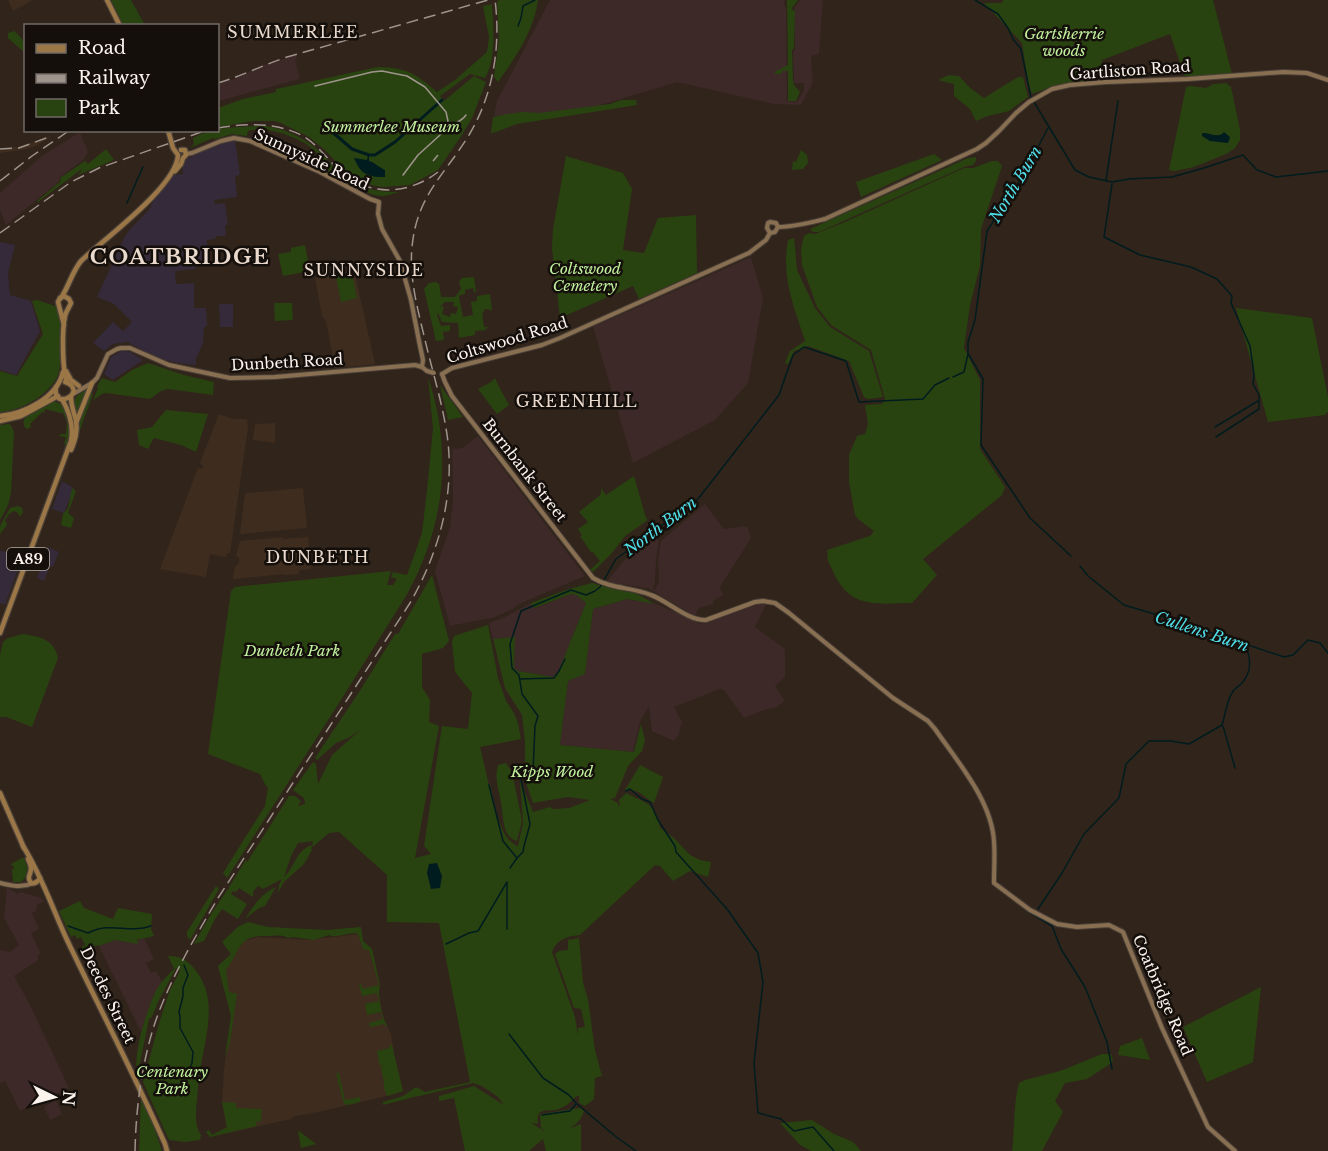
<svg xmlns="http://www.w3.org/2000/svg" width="1328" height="1151" font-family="'Libre Baskerville',serif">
<rect width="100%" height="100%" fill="#31241b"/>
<!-- commercial -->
<g fill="#342a39">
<polygon points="235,141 240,175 235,176 237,197 214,200 215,204 225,203 228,225 225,225 226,236 216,236 215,239 207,240 208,260 197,260 195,269 175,271 176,284 194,283 194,308 206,308 207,326 204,327 203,343 196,359 196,365 178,363 154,357 128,342 113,344 104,351 93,343 113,322 123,331 132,322 114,304 97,297 125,236 131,228 148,211 156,197 173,175 183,174 182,162 205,149 224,142"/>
<polygon points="0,242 15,245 8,273 10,295 31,301 40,331 16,375 0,370"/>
<polygon points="219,304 233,304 233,327 220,327"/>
<polygon points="123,350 130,352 143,360 113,380 104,374 111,357"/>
<polygon points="62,481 74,488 64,513 52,509"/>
<polygon points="48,547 59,552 53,567 50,566 44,581 37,578"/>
<polygon points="0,550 22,558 5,605 0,603"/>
</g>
<!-- industrial -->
<g fill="#3c2928">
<polygon points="550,0 785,0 784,3 786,9 787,101 797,102 804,90 804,83 794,83 793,52 795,49 795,7 800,0 823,0 819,54 811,56 813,82 801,105 774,104 677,82 587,109 537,114 494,116 497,101"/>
<polygon points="296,55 297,59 295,60 300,79 218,101 218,84 234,79 264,65"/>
<polygon points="80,132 88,152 84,159 59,178 60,181 6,225 0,210 0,193 42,156"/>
<polygon points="751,257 763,298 748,383 715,420 633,463 593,327"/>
<polygon points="478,436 585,576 519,604 513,609 495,617 450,626 435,571 450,527 453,500 452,449 462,448"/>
<polygon points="705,504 724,529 747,526 751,538 720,587 723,595 713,601 714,604 699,608 695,616 648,588 612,583 607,581 632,551 649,536 653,535 659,541 656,560 655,581 653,588 655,590 659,581 658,560 661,541"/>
<polygon points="571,594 576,595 586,603 559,671 553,677 518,671 514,669 515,638 493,639 489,623 503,618 531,603 535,608"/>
<polygon points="627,599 656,604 687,617 700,624 761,603 766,604 755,627 785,649 785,677 775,686 785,701 775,708 767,709 744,718 724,690 720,689 674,707 682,722 678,736 674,741 652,731 649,706 640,722 633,752 560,745 568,681 585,673 593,609"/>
<polygon points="7,887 18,894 21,892 41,898 44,902 38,904 36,911 32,913 39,929 31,933 41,954 38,955 38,960 14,976 30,1005 69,1088 20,1111 5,1081 0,1083 0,950 10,952 19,945 4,918"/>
<polygon points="144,938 154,959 146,963 151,973 156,971 162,981 152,1000 141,1032 99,946 115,940 136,941"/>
<polygon points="56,1100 62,1114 50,1120 44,1107"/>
</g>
<!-- built -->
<g fill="#3e2d1f">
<polygon points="8,0 33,0 13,11"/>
<polygon points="52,136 38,145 27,149 0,153 0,148 17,147"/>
<polygon points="354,270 375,364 335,368 326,321 322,316 315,278"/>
<polygon points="219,414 232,419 247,419 248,427 230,553 227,553 226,557 210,554 206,577 160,569 198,468 202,469 204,466 200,463"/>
<polygon points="275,423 275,443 253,440 255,424"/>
<polygon points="303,488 307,528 241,534 240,533 245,494 247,493"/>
<polygon points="283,537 283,539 308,537 311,569 299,570 299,574 284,575 284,574 234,579 233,578 235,567 239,563 239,557 236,556 240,541"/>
<polygon points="359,934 363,948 372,949 380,985 378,990 381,1006 384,1020 391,1034 394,1054 403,1091 382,1097 318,1112 295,1116 291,1119 228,1133 222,1102 224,1070 232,1009 225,971 234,955 244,941 258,937 307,940"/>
</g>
<!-- green -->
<g fill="#294310" fill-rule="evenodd">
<polygon points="111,0 131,0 145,25 123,25"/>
<path d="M501,0H538C534,31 515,58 498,82L494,77L499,40L497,1Z"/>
<polygon points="787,0 798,0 791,9 795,11 794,48 792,50 793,80 794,85 800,92 796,101 788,101 788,71 782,71 781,74 774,74 776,71 788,65"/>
<polygon points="1003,0 1213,0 1232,74 1185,77 1170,34 1102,60 1098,80 1054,86 1032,94 1028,82 1022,43 984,3 1002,3"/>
<path d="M492,4C493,25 497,59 485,78L470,74L440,96L444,101L474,76L486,82L472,118L462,135L438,170L410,185L383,187L366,184L345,172L326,151L309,137L281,123L274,121H253L218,127V108L243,99L276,92V89L378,67C407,68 415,73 437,92L455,80L487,52L489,37L483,6Z"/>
<path d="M14,31C22,38 26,42 25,53L8,38V33Z"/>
<polygon points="949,75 959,76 969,87 984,98 1018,77 1023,77 1028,97 1009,111 988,116 976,121 970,109 954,96 954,84 938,80"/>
<polygon points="1226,83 1231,87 1240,130 1240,140 1235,148 1226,154 1194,167 1175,171 1169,170 1186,87 1191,86 1206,88 1213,84"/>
<polygon points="621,100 636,100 637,105 517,124 493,133 491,133 493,117 507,114 523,112 539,113 610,104"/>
<path d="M266,126C285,129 306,138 320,152C331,163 340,176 354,183C368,191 384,192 400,192C394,193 388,196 382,196C373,197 334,179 327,172C322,168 321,158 316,152C303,138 267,125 248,131L247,136L232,134L215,139L213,138L190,148L194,144L193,138C214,126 242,127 266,126Z"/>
<polygon points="106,149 114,160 78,175 83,168 38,202 37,201 61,181 60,178 85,161 88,164"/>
<polygon points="801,150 807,155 808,163 803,169 792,170 793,161 796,162"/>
<polygon points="934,154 942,160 861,197 856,182"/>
<polygon points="566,156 623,173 632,189 623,250 644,253 658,218 696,215 697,273 639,299 633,286 560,318 552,248 553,229"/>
<polygon points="976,157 976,161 973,165 964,167 819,232 813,232 810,229 968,158"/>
<path d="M992,161H998L1002,166L981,229L980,266L970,305L964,348L980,380V449L1005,487L1002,495L923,559L937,575L912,603C886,603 857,609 840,584C835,577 831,567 827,558L828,557L827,550L870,536L874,531L858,519L855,515L849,482V455L857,436L865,434L868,424L865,405L882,404L885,399L871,350L831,325L817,307L802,265L801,249L804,236L809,233L815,234L845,222L964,168H973Z"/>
<path d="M794,238L797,270L815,308L830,327L869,351L883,397L868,399L864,397L849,361L808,346L794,351L788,364L785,363L790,351L805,341C794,306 781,278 788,240Z"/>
<polygon points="305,245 310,271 283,276 278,254 291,252 291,248"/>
<polygon points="352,273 357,298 341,302 336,277"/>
<path d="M474,277L476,292H474L473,288L465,290V294L460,295L459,297L463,317L473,315L471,302L477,301V296L490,294L492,310L484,309V312L482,313L484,327H488L485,330L475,331V335L459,338L458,323L442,322L438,313L437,315L441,326L450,325V331L443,332L444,340L436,341L424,289L429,283L436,282L439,284L441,297H455L461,289L459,282L462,278ZM445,302H454L453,306L458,307L456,314L451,313L450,317L442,314L444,306L440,307Z"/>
<path d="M37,300L55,306C61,317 61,330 60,343C60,352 61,362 59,371C55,392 20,412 0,412V371L17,376L43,334L32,301Z"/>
<polygon points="274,303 292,303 293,320 275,321"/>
<polygon points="1236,308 1312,318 1328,397 1328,412 1325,415 1268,422"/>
<polygon points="148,363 184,375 214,382 213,395 168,389 161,391 150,399 106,393 102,394 93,400 98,388 97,386 102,378 115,382 132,370"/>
<path d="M428,377C453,452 445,527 406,596L339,703L227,878L223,873L265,806L268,787L266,786L260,774L208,754L231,591L235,587L391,571L387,585H393L397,579L391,577L393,572L407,575L422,533L427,490L433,428Z"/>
<polygon points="495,378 498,385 509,405 497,414 478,389 491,382"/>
<polygon points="440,385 463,417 448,420"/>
<path d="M88,389L77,417C72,401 72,397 88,389Z"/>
<polygon points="90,393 93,394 79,433 77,433 78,423"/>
<path d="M54,401L61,404C70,418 72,431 66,446L64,443L66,437L59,436L60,434H66L67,422L63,413H61L45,409L44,413L42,412L30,424L31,426L30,428L27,429C22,425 23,421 26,416Z"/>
<polygon points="166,410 208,414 196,452 181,445 154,438 148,449 139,445 137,430 152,427"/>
<polygon points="8,424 11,425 14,432 11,493 8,505 0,520 0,425"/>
<polygon points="634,476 646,518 648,520 625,536 612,553 593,572 590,570 600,561 593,552 591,552 580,536 582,535 578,529 588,522 579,512 599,496 601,494 601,488 606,495"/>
<polygon points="72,488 76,491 68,513 74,518 71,528 61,525 63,514 68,508"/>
<polygon points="18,506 22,508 23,512 20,517 18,513 14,511 9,514 5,520 7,525 0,534 0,526 10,508"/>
<path d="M432,575L449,641L443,648L422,654V687L430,700L429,722L439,726L415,858L431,854L424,846L442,726L468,729L472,693L455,672L452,642L454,636L488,625L498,678L506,701L514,713L518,723L521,739L480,747L489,785L490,784C495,803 498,838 518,846L523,823L520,781L533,812L550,807L553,809L569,808L590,800L568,797L533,803L525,780V741L522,715L505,688L493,639L515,637L514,668L518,671L553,677L559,670L586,603L576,595L571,594L534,608L531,603L569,589L592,583L613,589L635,593L655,604L627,599L593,609L585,674L568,681L560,745L634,752L641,724L645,740L642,751L628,766L615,798L610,799L618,803V806L620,805L619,800L626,793C647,804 656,803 660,828L674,838L690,855L700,860L711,862L708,877L690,871L673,881L660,866L655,865L580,935C568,936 557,939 552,952L575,1017L578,1036V1028L585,1027L581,1009L574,1008L555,954L559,951L568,950V940L579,938L583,983L588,999L595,1050L602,1076L595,1078L594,1099L585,1106L579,1103V1096H577C572,1100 567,1106 561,1108C550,1114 535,1104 538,1124L531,1123L546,1132L541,1128L540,1114L580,1108L584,1111C581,1120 577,1124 569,1129L581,1124V1151H546L543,1139L529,1151H465L454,1098L439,1101V1096L474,1086L504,1105L498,1097L482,1086L473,1083L415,1097L414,1094V1097L383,1105V1102L403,1096L416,1087L425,1092L470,1082L439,923L387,922V875L339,832L329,833L311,848L312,850L304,864L284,882L278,893L279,885L282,879L263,889L258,886L253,892V897L239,888L236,892L233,891L231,894L247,904L238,919L222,909L215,919L204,941L194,944L211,914L228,889H229V887L246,860L248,862L249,859L289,796H295L301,801L298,806L305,804L304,798L293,790L313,762L316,764L318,784L332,755L360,730L348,738L336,743L317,760L315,758L361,689L395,634H398ZM313,841L312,847L311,845C295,852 295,867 284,877L291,856L298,843Z"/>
<path d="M23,634C40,637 54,639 58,658L32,727L6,717H0V655L3,642L8,638Z"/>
<path d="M506,763L512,772L522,821L517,841C501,836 504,817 501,803C499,789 494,779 498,765Z"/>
<path d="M640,765L663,777L654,803C641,796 643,790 625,790Z"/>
<path d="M22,858H24C28,867 29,875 21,882H13L12,869L14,868V866H12L11,864Z"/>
<polygon points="216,886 219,889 190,940 187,936 187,932"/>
<path d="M276,887L265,906L259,908L245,919C254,905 261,894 276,887Z"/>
<polygon points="80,901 84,908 113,919 118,908 152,914 151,929 154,936 137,940 138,944 115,940 99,946 98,945 91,947 92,950 81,957 77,950 85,945 81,937 77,939 75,935 71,937 59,911"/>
<path d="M248,922L268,927L327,930L361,927L363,941L372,949L380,985C377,994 382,1017 387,1026H385L384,1024L370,1027L369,1023L383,1019L381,1012L367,1015L365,1004L379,1001L377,993L362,996L359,984H361L363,989L379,985L369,950L363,949L358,934C349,931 338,939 329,935L314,940L293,937L288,938C281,934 276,936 268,936C237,935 242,949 226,970L229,992L237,994L230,1042L225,1057L231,1016L218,966L231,954L222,942L239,926Z"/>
<path d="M168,956C179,956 185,959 192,966C216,992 209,1023 203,1054C200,1069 198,1084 197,1099C196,1112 194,1124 201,1135L200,1140L185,1142L169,1140L143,1082L160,1020L170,990L179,973L180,971L176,968L158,1002L152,1017L149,1019L138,1073C131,1056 149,1003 158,987C163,980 168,975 174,969Z"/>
<polygon points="1261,987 1253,1062 1207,1082 1183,1027"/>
<polygon points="1142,1038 1150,1060 1118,1055 1120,1046"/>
<path d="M389,1045H392L403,1091L388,1096C383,1092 385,1084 383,1079L388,1078H383L381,1067L386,1065L380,1066L377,1051L390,1048Z"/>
<path d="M1102,1054H1111L1113,1062L1087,1079L1065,1083L1055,1101L1063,1112L1042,1151H1012C1015,1129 1013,1105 1019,1083L1025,1080L1060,1071Z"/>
<polygon points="336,1073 339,1073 345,1100 360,1097 360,1102 348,1105 344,1104"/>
<polygon points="141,1097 153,1124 162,1151 139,1151"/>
<polygon points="222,1102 236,1103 236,1108 262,1109 261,1122 259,1121 256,1122 257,1126 210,1137 206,1132 209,1130 212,1135 227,1127"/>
<polygon points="812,1120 834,1134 853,1142 861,1151 811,1151 800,1145 780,1123"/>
<polygon points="298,1131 299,1131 316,1144 301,1148"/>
</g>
<!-- water -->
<g fill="#001c1e">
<path d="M1224,132L1230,137L1228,143L1210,141L1202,136V133C1210,132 1218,139 1224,132Z"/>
<path d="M368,155H369V161C376,163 378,167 385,170V177C368,177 361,175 354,158L367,160Z"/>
<polygon points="437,863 442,876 440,888 431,889 427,873 429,864"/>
</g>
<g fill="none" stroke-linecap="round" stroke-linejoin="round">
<!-- stream -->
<g stroke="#001c1e" stroke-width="1.5">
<polyline points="975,0 998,14 1008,28 1013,39 1021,49 1031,98"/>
<polyline points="518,26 521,18 523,6 535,0"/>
<polyline points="1034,102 1075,170 1089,177 1112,182 1129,179 1172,177 1204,168 1243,155 1257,170 1276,177 1328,171"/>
<polyline points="1106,180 1118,101"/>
<polyline points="1112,184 1104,237 1140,255 1191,267 1217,279 1232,296 1231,303 1250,346 1254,374 1253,384 1259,395 1259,409 1216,437"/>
<polyline points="127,203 138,178 143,167"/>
<polyline points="969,355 983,379 981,445 1030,518 1071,556"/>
<polyline points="953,377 964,372 968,354 968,342 975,320 987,231 1021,179 1048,128"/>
<polyline points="1215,427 1258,401"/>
<polyline points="1080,566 1088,576 1124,605 1161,616 1284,657 1293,655 1308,640 1320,643 1328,653"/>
<polyline points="520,679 554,678 559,671 565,659"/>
<polyline points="1223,726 1235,768"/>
<polyline points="489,785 503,841 517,858"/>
<polyline points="626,791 630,789 642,799 650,802 658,820 675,846 676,852 727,909 758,953 763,982 754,1063 758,1113 781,1119 794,1131 813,1127 834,1151"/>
<polyline points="510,868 517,858 523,852 524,846 530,824 521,779 533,772 535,726 538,716 522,694 519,675 512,668 510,644 521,611 571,590 586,595 595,591 600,587 616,559 698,499 779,395 793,355 804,347 846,361 859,402 923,399 935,385 949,378"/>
<path d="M1038,909L1062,873L1084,834L1119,798L1126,764L1149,741H1171L1189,744L1222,725C1225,716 1227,700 1232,693C1234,689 1239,686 1242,683C1252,672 1252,655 1243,644"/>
<polyline points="1027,911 1052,926 1061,949 1085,987 1107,1042 1112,1069"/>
<path d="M68,926L88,933C111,921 127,934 151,926"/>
<polyline points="507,929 507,883"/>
<polyline points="446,944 469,933 478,931 507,882"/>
<polyline points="184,965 188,975 183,988 183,996 179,1012 180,1017 180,1028 193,1052 192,1063 188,1073"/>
<polyline points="509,1034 543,1078 569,1095 576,1103 615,1136 636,1151"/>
<polyline points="542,1115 570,1111 576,1104"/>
</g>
<!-- canal -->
<polyline stroke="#001c1e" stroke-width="3" points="323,124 352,149 369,155 375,155 395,142 442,100"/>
<defs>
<g id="secondary">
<polyline points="186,154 192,153 221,141 234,138 250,141 320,172 370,199 379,202 378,214 382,229 400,261 411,300 420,346 423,360 422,367 427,371"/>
<path d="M770,233L767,228L768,223L770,222L776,223L778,227C794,227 809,223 825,219L977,149L986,143L999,131L1016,113L1029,102L1052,89L1070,85L1106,82L1188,79L1283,72L1307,73L1328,80"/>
<path d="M442,374L445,382L452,396L593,578C611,589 632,587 651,595C668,601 688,621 706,620L755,602L763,601L775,603L789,613L893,698L928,721L935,729C957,761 992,801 994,842C995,855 994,870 994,883L1030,910L1057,924L1077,927L1109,925L1123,932L1162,1028L1208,1127L1235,1151"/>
<polyline points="442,374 452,368 542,345 560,338 749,253 766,240 770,233 775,232 778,227"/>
<polyline points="73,394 92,383 97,378 108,354 117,349 121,348 130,348 169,365 230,378 275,377 415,365 422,367"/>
<path d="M0,883C12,886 22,888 34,883"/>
</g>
<g id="primary">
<polyline points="107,0 120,26"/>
<polyline points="175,171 181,164 183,158 186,155 185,150 181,150"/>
<path d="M61,298C69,286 72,272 81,261C104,239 177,186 178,155L173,148L168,130"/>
<path d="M64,325L58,302L60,298L64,296L69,299L71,303C69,308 66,311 65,316C62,329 62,370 67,382"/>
<polyline points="66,371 71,380 79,386"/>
<path d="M56,387C52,413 90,391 65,382"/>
<path d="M71,397C71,406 74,412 76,421C78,431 75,440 71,450"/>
<path d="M0,416C24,414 57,398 63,372"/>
<polyline points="0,421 21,416 58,396"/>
<polyline points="76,423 92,383"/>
<path d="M0,633L71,441C74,426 70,413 62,399"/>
<polyline points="0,793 24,848"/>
<path d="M23,846C42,876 53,910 68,942C100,1009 135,1076 165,1144L167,1151"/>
<path d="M28,859C30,863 31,865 31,869C31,873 28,876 29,879C31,887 38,882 40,878"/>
</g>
</defs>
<!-- secondary casing -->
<use href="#secondary" stroke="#4a4038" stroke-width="6"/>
<!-- primary casing -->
<use href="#primary" stroke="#4a4038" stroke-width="7"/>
<!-- secondary -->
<use href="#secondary" stroke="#896f51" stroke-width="4"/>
<!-- primary -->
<use href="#primary" stroke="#9b7646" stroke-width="4.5"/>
<!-- tram -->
<g stroke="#9e948c" stroke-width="1.5">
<polyline points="315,86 372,72 382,71 407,76 425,87 446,112 448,121 446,127 439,136 418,155 403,175"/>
<path d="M442,131C449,124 460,124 466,115"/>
</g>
<!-- rail -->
<g stroke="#9e948c" stroke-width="1.5" stroke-dasharray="12 6" stroke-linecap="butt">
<path d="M218,83C242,76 263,65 287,57L488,0"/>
<path d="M218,128C247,123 276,122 303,136C318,145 328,160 340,171C369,197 408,195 438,172"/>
<polyline points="0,149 19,148 49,137"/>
<polyline points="433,161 438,155"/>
<polyline points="0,181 32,156 70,130"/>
<polyline points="0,233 71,182 99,168 207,130"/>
<path d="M135,1151C136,1109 141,1069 153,1029C167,984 194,939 218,898L410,603C438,554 454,499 448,442C444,408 433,374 425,340C418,310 409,279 412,247C417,195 444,176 469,135C493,95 501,47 495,0"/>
</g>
<defs>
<polyline id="secondary-bridge" points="427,371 434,373"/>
</defs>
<!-- secondary-bridge casing -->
<use href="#secondary-bridge" stroke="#4a4038" stroke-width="6" stroke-linecap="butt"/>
<!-- secondary-bridge -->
<use href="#secondary-bridge" stroke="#896f51" stroke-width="4"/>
</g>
<g text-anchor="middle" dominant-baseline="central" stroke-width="5" stroke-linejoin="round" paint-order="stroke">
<!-- shield labels -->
<rect fill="#140f0b" stroke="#b6afa8" stroke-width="1.5" x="7" y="548" width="42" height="22" rx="4.5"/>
<g font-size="14" font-weight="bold" fill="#fbf3ec">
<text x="28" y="559">A89</text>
</g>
<!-- park labels -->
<g font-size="15" font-style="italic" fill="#c1f19d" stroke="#140f0b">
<text x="1064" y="33">Gartsherrie<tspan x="1064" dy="17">woods</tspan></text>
<text x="391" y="126">Summerlee Museum</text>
<text x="585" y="268">Coltswood<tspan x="585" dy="17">Cemetery</tspan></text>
<text x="292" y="650">Dunbeth Park</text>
<text x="552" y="771">Kipps Wood</text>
<text x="172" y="1071">Centenary<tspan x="172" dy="17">Park</tspan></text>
</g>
<!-- street labels -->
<g font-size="15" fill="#fbf3ec" stroke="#140f0b">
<text transform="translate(1130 70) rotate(-4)">Gartliston Road</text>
<text transform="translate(312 159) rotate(25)">Sunnyside Road</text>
<text transform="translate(507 340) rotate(-17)">Coltswood Road</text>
<text transform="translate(287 362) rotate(-3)">Dunbeth Road</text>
<text transform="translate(525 470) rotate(52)">Burnbank Street</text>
<text transform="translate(108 995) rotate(64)">Deedes Street</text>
<text transform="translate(1163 995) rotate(67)">Coatbridge Road</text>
</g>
<!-- neighbourhood labels -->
<g font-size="16" letter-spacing="1.5" fill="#ead9cd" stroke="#140f0b">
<text x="293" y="32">SUMMERLEE</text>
<text x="364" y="270">SUNNYSIDE</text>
<text x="577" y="401">GREENHILL</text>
<text x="318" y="557">DUNBETH</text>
</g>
<!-- water labels -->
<g font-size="16" font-style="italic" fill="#50dee8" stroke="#140f0b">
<text transform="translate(1015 184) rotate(-59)">North Burn</text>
<text transform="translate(660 526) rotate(-37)">North Burn</text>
<text transform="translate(1202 631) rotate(18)">Cullens Burn</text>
</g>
<!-- district labels -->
<g font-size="21" font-weight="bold" letter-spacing="1.5" fill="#ead9cd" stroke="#140f0b">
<text x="180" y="257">COATBRIDGE</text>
</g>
</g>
<!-- legend -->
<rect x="24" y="24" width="195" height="108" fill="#140f0b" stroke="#706a65" stroke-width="1.5"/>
<rect x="36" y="44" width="30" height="9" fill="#9b7646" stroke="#706a65" stroke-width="1.5"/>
<text x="78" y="54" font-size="18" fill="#fbf3ec">Road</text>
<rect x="36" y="74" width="30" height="9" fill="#9e948c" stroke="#706a65" stroke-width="1.5"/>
<text x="78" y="84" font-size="18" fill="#fbf3ec">Railway</text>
<rect x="36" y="99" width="30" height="18" fill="#294310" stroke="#706a65" stroke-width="1.5"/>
<text x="78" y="114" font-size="18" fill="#fbf3ec">Park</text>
<!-- north arrow -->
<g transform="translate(54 1097) rotate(95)" stroke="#140f0b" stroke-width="4.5" paint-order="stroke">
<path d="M0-4.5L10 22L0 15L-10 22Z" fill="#fbf3ec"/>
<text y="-9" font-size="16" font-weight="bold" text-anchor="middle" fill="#fbf3ec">N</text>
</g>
</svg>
